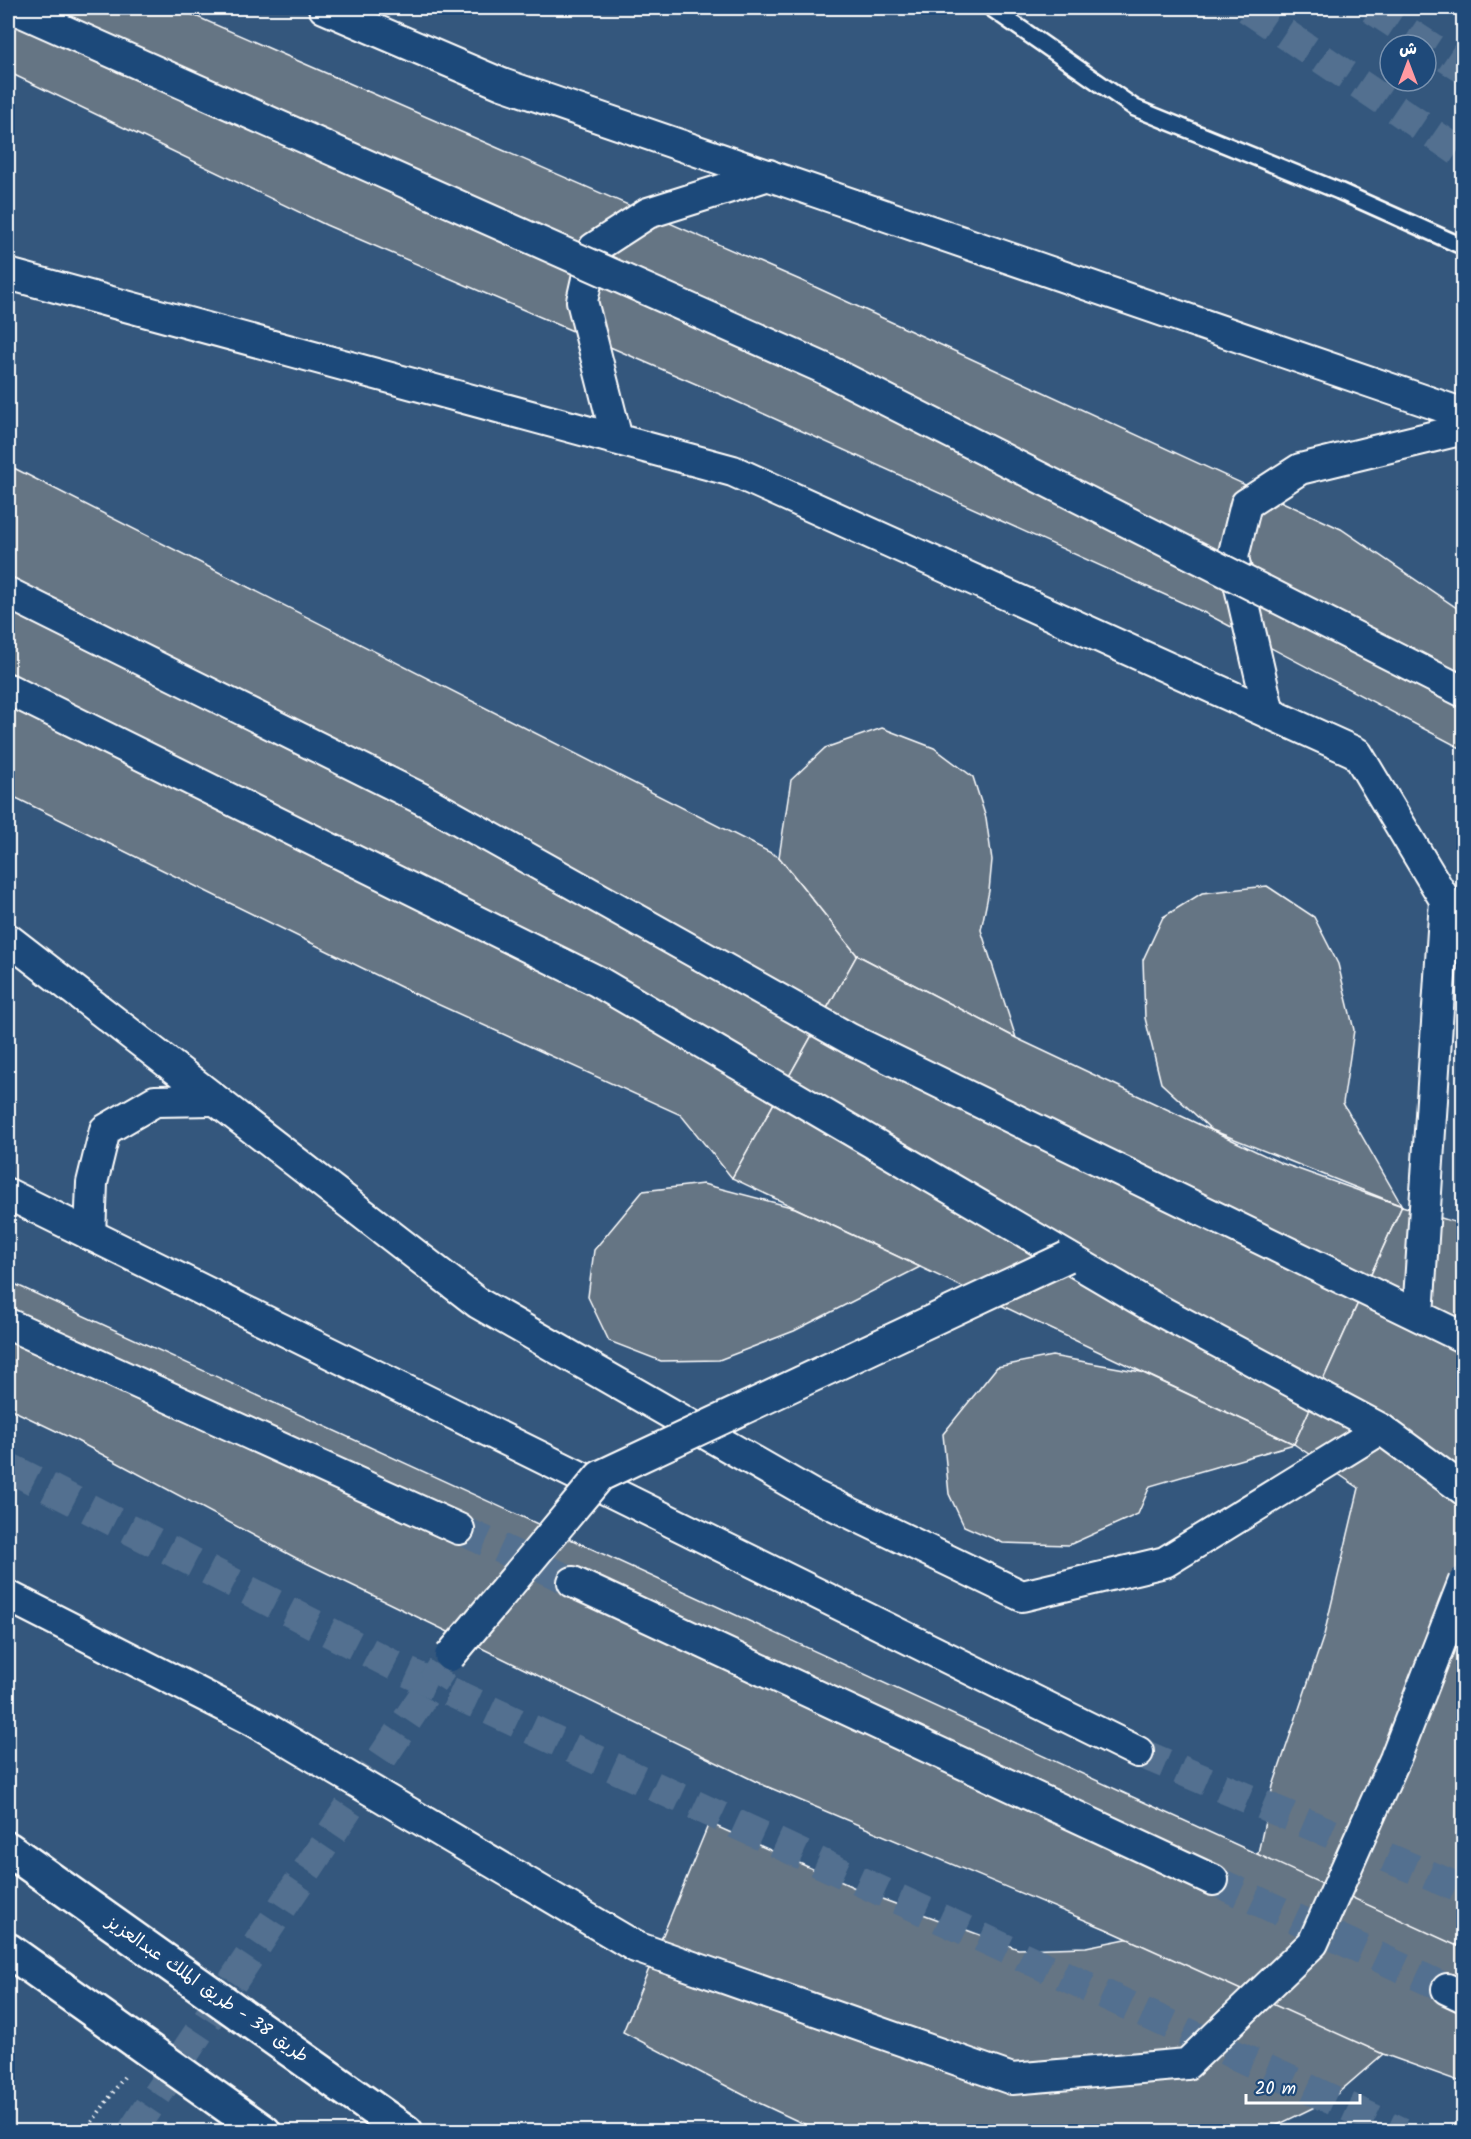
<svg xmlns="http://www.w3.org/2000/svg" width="1471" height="2139" font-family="Kalam,'Playpen Sans Arabic',sans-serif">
<rect width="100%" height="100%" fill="#34577d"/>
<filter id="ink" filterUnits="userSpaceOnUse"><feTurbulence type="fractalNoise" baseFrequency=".0167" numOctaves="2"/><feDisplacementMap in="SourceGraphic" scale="12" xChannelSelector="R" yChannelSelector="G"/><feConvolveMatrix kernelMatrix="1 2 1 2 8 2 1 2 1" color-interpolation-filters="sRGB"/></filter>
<g filter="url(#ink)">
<!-- building -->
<g fill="#657484" stroke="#fff" stroke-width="1.5">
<polygon points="8,8 177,8 800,280 1341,529 1464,613 1464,750 1203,612 731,399 326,225 8,72"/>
<polygon points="8,465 779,857 857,955 732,1178 681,1115 413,993 8,794"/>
<polygon points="882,728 934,748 973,777 986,818 992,860 989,891 981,930 1016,1038 857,955 779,857 791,780 825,748"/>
<polygon points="1267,886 1314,917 1338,964 1354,1030 1343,1103 1402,1206 1212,1130 1161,1083 1145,1018 1143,960 1163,917 1202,893"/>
<polygon points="857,955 1016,1038 1281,1163 1402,1206 1294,1444 732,1178"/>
<polygon points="703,1184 795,1208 920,1267 794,1331 719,1360 661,1361 609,1341 588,1297 594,1250 643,1191"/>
<polygon points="1402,1206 1464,1225 1464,1936 1443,1975 1383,2054 1331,2099 1263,2132 821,2132 757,2102 623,2032 709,1823 871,1895 1018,1949 1086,1947 1136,1937 1204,1906 1256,1862 1273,1786 1324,1635 1359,1488 1294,1444"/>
<polygon points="8,1281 1464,1949 1464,2083 1383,2054 1106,1929 761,1784 296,1558 77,1441 8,1408"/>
<polygon points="1052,1356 1141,1372 1294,1444 1150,1486 1138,1514 1069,1545 1003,1543 964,1526 949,1494 943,1434 997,1367"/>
</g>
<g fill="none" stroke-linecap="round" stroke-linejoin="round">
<!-- street-tunnel -->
<g stroke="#527090" stroke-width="30" stroke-dasharray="30 15" stroke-linecap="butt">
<polyline points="1247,8 1464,155"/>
<polyline points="1371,8 1464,69"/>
<polyline points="8,1467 403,1670 1402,2132"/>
<polyline points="459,1529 573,1582"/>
<polyline points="1138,1752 1464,1890"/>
<polyline points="1213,1880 1447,1989"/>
<polyline points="132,2132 442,1668"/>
</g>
<defs>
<polyline id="lane" points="991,8 1135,108 1339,191 1464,247"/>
<g id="street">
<polyline points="324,8 502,84 1464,414"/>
<polyline points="8,274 733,471 1357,753 1445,900 1418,1315"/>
<polyline points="617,439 582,301 594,248 648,213 769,175"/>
<polyline points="8,593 422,799 850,1039 1464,1338"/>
<polyline points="8,689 597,981 1151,1306 1381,1429 1464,1490"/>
<polyline points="1269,713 1233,557 1246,504 1300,469 1464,429"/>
<polyline points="8,939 478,1303 811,1494 1022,1596 1165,1562 1381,1429"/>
<polyline points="8,1194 1138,1752"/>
<polyline points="90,1235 92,1183 105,1130 155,1101 215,1100"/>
<polyline points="8,1324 459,1529"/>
<polyline points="573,1582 1213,1880"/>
<polyline points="8,1596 254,1721 636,1947"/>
<polyline points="1447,1989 1464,1997"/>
</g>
<g id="primary">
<polyline points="8,1849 406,2132"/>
<polyline points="8,1950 264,2132"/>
</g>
</defs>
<!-- lane casing -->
<use href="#lane" stroke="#fff" stroke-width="20"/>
<!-- street casing -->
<use href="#street" stroke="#fff" stroke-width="34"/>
<!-- primary casing -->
<use href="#primary" stroke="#fff" stroke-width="38"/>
<!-- path -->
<polyline stroke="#fff" stroke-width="4" stroke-dasharray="1.5 4.5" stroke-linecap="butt" points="85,2132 124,2077"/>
<!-- lane -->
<use href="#lane" stroke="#1f4a7a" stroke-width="15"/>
<!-- street -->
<use href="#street" stroke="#1f4a7a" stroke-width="30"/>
<!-- primary -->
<use href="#primary" stroke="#1f4a7a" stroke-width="33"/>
<defs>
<g id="street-bridge">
<polyline points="13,8 821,367 1464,692"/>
<polyline points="450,1656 600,1476 1067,1257"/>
<polyline points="636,1947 1012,2079 1187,2064 1313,1943 1395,1759 1464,1581"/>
</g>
</defs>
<!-- street-bridge casing -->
<use href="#street-bridge" stroke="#fff" stroke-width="34" stroke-linecap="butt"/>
<!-- street-bridge -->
<use href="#street-bridge" stroke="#1f4a7a" stroke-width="30"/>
</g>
</g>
<g text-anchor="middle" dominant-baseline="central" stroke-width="6" stroke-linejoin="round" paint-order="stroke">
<!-- street labels -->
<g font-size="18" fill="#fff" stroke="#1f4a7a">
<text transform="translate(207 1990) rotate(35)">طريق 38 - طريق الملك عبدالعزيز</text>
</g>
</g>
<!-- margin -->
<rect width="1471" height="2139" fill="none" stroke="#1f4a7a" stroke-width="30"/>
<rect x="15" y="15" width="1441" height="2109" fill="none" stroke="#fff" stroke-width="2" filter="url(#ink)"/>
<!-- north arrow -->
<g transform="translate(1408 63)"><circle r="28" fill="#1f4a7a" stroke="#7992af" stroke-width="1.5"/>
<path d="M0-4.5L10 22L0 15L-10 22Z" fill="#ff9aa2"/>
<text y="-9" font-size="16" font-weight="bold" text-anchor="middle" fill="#ffffff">ش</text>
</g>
<!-- scale -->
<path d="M1246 2094v9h114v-9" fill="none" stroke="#ffffff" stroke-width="3"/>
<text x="1255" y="2094" font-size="18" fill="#ffffff" stroke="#1f4a7a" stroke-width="4.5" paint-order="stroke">20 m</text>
</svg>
